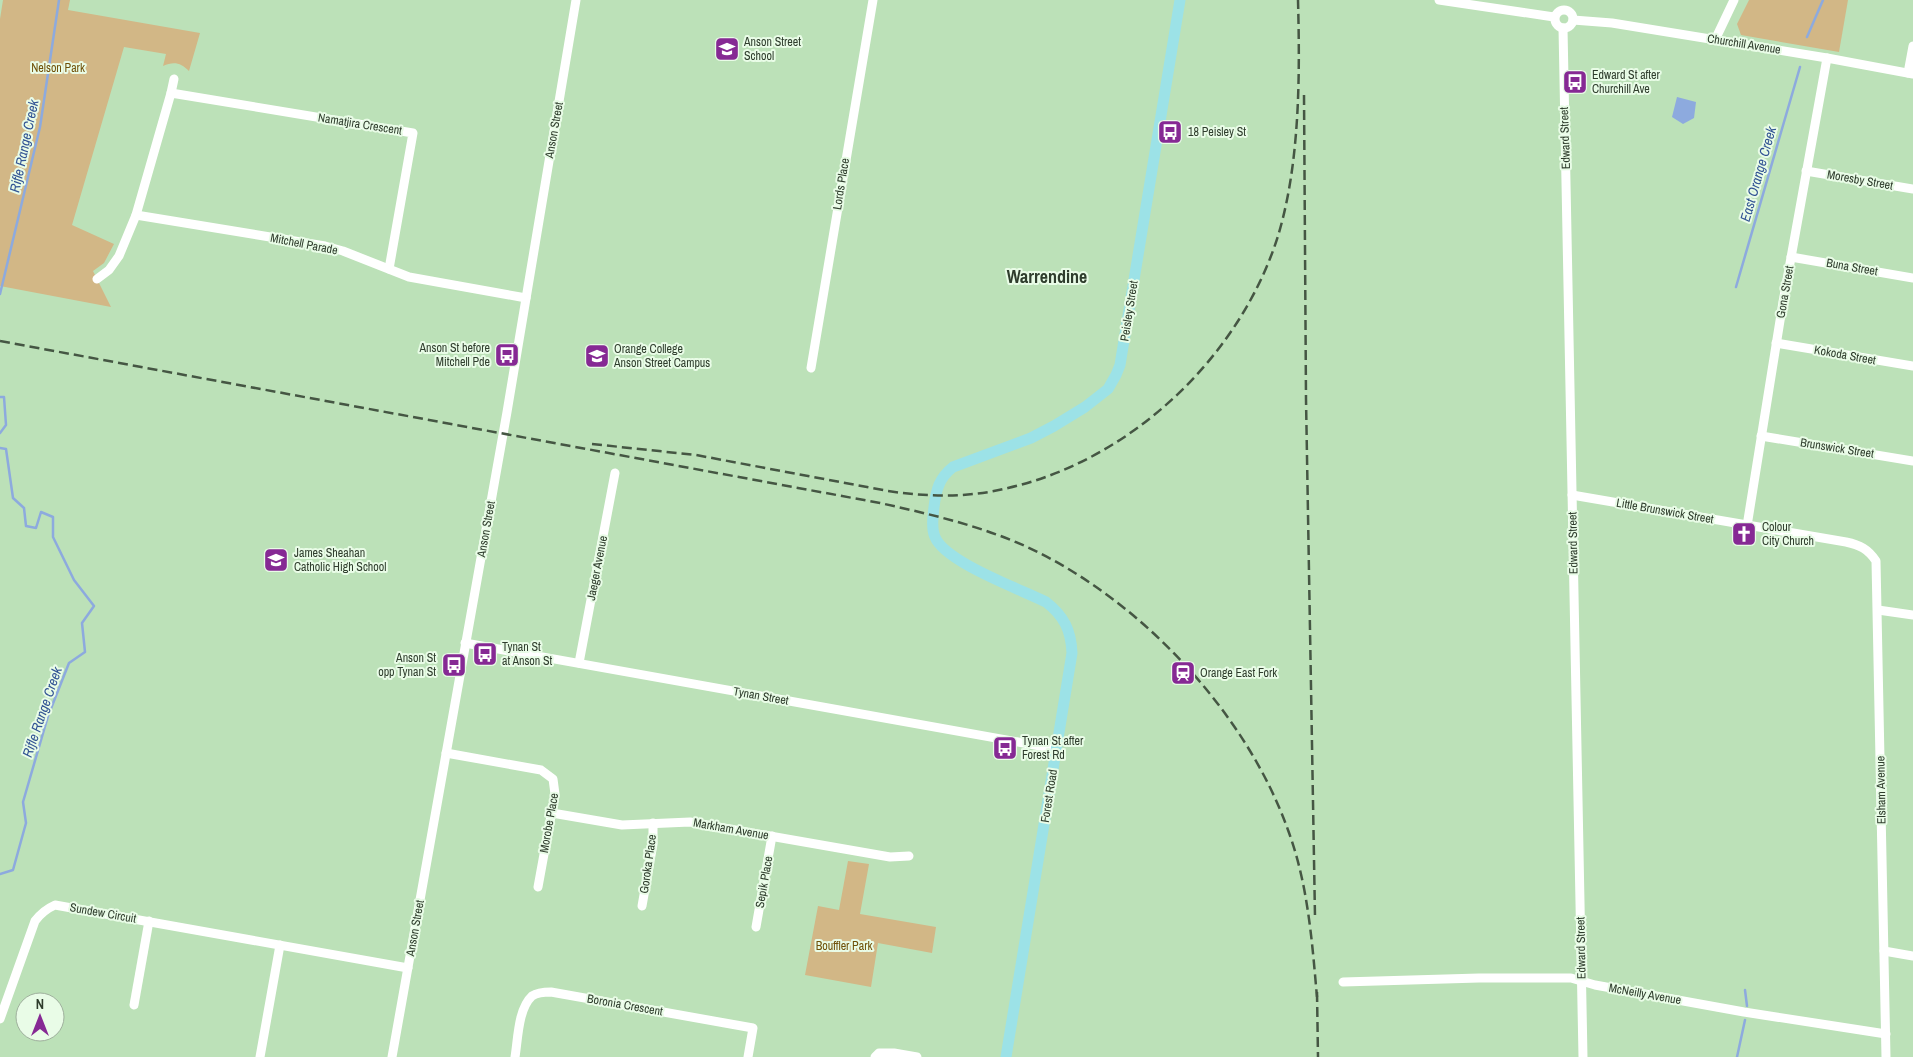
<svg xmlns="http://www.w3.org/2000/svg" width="1913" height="1057" font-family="'Archivo Narrow',sans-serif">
<rect width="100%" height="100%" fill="#bce1b8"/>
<!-- green -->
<g fill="#d2b786">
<path d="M3,0H70L68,10L200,33L189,71C181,63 174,61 163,66L166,54L124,47L72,225L114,244L104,263L93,271L111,307L0,286V19Z"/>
<polygon points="1749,0 1848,0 1839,52 1741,35 1737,24"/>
<polygon points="848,861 869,864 860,914 936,927 932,953 878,943 871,987 805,975 818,906 839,910"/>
</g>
<!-- water -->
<polygon fill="#8daade" points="1677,97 1696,102 1694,118 1683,124 1672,117"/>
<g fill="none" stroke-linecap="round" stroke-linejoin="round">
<!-- stream -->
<g stroke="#8daade" stroke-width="2.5">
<polyline points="1807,37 1823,0"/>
<polyline points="1736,287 1800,67"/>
<polyline points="0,294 40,127 59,0"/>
<polyline points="0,397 4,397 6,425 0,433"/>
<polyline points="0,448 6,449 13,498 24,508 26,526 36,528 41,512 53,517 53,537 74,580 94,606 82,623 85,652 69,663 48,716 23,802 26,823 13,870 0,874"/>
<polyline points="1745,990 1747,1006"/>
<polyline points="1737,1057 1745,1020"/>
</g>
<!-- minor -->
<g stroke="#fff" stroke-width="9">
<polyline points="1439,0 1554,17"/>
<circle cx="1564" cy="19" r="9"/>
<polyline points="1573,20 1612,23 1827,58 1913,74"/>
<polyline points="1563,28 1583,1057"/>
<polyline points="1715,40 1734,0"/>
<polyline points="1908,73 1913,46"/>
<polyline points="171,93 174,79"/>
<polyline points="1806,171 1913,189"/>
<polyline points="136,215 325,246 343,251 409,277 526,298"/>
<polyline points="1791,257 1913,278"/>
<polyline points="97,279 109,270 119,256 136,215 171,93 413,133 389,269"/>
<polyline points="1776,343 1913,366"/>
<polyline points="811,368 873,0"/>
<polyline points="1761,436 1913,461"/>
<path d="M1572,495L1846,542C1860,545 1868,549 1876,561L1886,1057"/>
<polyline points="1747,526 1783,302 1827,58"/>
<polyline points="1878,610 1913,615"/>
<polyline points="465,643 1057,749"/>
<polyline points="579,663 615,473"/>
<polyline points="446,753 541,770 553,779 555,794 538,887"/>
<polyline points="552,813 622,825 690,822 890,857 909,856"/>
<polyline points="642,906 653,844 653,823"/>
<polyline points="756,927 772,836"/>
<polyline points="1884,951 1913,956"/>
<polyline points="1343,982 1479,978 1571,978 1595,985 1744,1012 1886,1034"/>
<polyline points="134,1005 149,921"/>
<path d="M0,1019L35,921C41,913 46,909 55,905L408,968"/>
<polyline points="260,1057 280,945"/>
<polyline points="392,1057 507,412 576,0"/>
<path d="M515,1057C518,1039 518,1009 532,996C538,992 545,992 551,992L753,1028L748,1057"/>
<polyline points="875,1057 879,1053 894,1053 917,1057"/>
</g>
<!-- major -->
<path stroke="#9ce2e7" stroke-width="11" d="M1006,1057L1072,653C1071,630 1064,616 1046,602C1020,589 945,562 935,537C931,528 933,516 934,507C936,490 939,478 953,467L1031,438L1054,426L1085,407L1108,389L1116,375L1120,365L1180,0"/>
<!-- rail -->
<g stroke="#455643" stroke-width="2.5" stroke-dasharray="10 5" stroke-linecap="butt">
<polyline points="1304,95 1306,399 1315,917"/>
<path d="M0,341L880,503C929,514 978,525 1025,546C1139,598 1246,712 1288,830C1308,884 1312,941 1317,997"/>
<path d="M592,444L696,455L888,491C928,497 968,498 1008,488C1131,460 1240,357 1278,236C1300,163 1300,76 1298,0"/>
<polyline points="1317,992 1318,1057"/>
</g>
</g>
<!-- icons -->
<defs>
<symbol id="school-square" viewBox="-11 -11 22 22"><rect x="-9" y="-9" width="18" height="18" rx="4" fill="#862994" stroke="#e9fce7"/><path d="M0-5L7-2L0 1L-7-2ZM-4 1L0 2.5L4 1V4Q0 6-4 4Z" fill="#fff"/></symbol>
<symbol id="bus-square" viewBox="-11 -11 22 22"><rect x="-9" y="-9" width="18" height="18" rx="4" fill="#862994" stroke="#e9fce7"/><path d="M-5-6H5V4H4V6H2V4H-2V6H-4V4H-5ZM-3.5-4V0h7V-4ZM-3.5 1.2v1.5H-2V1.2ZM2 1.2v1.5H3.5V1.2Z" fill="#fff"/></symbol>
<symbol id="university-square" viewBox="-11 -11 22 22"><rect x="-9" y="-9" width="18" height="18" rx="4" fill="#862994" stroke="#e9fce7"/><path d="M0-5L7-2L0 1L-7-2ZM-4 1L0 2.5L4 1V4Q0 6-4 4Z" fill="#fff"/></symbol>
<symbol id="church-square" viewBox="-11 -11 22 22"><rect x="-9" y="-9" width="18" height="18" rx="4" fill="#862994" stroke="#e9fce7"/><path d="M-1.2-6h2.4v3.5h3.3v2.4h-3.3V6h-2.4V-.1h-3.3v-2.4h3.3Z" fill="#fff"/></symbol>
<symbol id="station-square" viewBox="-11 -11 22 22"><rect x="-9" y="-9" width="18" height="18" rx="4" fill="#862994" stroke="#e9fce7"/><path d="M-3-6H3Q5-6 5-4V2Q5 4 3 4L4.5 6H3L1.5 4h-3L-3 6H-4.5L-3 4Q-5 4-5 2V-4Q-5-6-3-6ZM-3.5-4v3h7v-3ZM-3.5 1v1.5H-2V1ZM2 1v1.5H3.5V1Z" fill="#fff"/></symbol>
</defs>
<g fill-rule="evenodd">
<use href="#school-square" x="713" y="35" width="28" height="28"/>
<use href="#bus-square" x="1561" y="68" width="28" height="28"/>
<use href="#bus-square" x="1156" y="118" width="28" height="28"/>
<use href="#bus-square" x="493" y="341" width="28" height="28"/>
<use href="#university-square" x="583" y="342" width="28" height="28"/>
<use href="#church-square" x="1730" y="520" width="28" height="28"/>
<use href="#school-square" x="262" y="546" width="28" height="28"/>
<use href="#bus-square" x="471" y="640" width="28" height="28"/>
<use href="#bus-square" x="440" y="651" width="28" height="28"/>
<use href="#station-square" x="1169" y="659" width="28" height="28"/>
<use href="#bus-square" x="991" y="734" width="28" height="28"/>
</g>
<g text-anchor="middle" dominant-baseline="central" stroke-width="4" stroke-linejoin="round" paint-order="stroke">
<!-- poi labels -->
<g font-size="12" fill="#2f3d2d" stroke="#e9fce7" text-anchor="start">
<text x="744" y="42">Anson Street<tspan x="744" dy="14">School</tspan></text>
<text x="1592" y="75">Edward St after<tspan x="1592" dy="14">Churchill Ave</tspan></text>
<text x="1188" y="132">18 Peisley St</text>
<text x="490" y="348" text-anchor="end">Anson St before<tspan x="490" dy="14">Mitchell Pde</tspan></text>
<text x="614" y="349">Orange College<tspan x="614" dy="14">Anson Street Campus</tspan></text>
<text x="1762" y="527">Colour<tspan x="1762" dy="14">City Church</tspan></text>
<text x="294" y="553">James Sheahan<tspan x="294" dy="14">Catholic High School</tspan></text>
<text x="502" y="647">Tynan St<tspan x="502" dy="14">at Anson St</tspan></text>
<text x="436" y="658" text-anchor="end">Anson St<tspan x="436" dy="14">opp Tynan St</tspan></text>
<text x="1200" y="673">Orange East Fork</text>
<text x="1022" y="741">Tynan St after<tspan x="1022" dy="14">Forest Rd</tspan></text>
</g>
<!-- street labels -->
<g font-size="12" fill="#2f3d2d" stroke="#e9fce7">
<text transform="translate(1744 44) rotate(9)">Churchill Avenue</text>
<text transform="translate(360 124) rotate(9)">Namatjira Crescent</text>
<text transform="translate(554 130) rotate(-80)">Anson Street</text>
<text transform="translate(1565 138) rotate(-92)">Edward Street</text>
<text transform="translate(1860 180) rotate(10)">Moresby Street</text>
<text transform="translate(841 184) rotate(-81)">Lords Place</text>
<text transform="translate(304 244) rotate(11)">Mitchell Parade</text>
<text transform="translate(1852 267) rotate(10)">Buna Street</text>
<text transform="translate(1785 292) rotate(-80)">Gona Street</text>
<text transform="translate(1129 311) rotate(-81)">Peisley Street</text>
<text transform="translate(1845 355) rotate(10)">Kokoda Street</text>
<text transform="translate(1837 448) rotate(9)">Brunswick Street</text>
<text transform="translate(1665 511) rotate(10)">Little Brunswick Street</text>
<text transform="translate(486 529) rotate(-80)">Anson Street</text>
<text transform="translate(1573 543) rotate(-91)">Edward Street</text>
<text transform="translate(597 568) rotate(-79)">Jaeger Avenue</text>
<text transform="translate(761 696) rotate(10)">Tynan Street</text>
<text transform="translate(1881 790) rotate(-91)">Elsham Avenue</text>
<text transform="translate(1049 796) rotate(-81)">Forest Road</text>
<text transform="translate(549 823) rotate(-80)">Morobe Place</text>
<text transform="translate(731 829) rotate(10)">Markham Avenue</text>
<text transform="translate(648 864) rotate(-82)">Goroka Place</text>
<text transform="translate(764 882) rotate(-80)">Sepik Place</text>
<text transform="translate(103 913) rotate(10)">Sundew Circuit</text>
<text transform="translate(415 928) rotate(-80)">Anson Street</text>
<text transform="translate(1581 948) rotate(-91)">Edward Street</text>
<text transform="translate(1645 994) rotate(10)">McNeilly Avenue</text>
<text transform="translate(625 1005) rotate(10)">Boronia Crescent</text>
</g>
<!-- park labels -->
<g font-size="12" fill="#6f5008" stroke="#e9fce7">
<text x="58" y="68">Nelson Park</text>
<text x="844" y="946">Bouffler Park</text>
</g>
<!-- water labels -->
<g font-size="14" font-style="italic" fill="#325494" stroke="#e9fce7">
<text transform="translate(24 146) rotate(-78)">Rifle Range Creek</text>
<text transform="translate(1758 174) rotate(-74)">East Orange Creek</text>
<text transform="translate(42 712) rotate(-71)">Rifle Range Creek</text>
</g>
<!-- district labels -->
<g font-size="18" font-weight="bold" fill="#2f3d2d" stroke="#e9fce7">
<text x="1047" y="276">Warrendine</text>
</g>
</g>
<!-- north arrow -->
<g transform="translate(40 1017)"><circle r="24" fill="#e9fce7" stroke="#9fb09d"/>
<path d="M0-4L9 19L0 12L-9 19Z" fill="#862994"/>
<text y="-8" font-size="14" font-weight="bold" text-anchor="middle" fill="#2f3d2d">N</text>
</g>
</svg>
